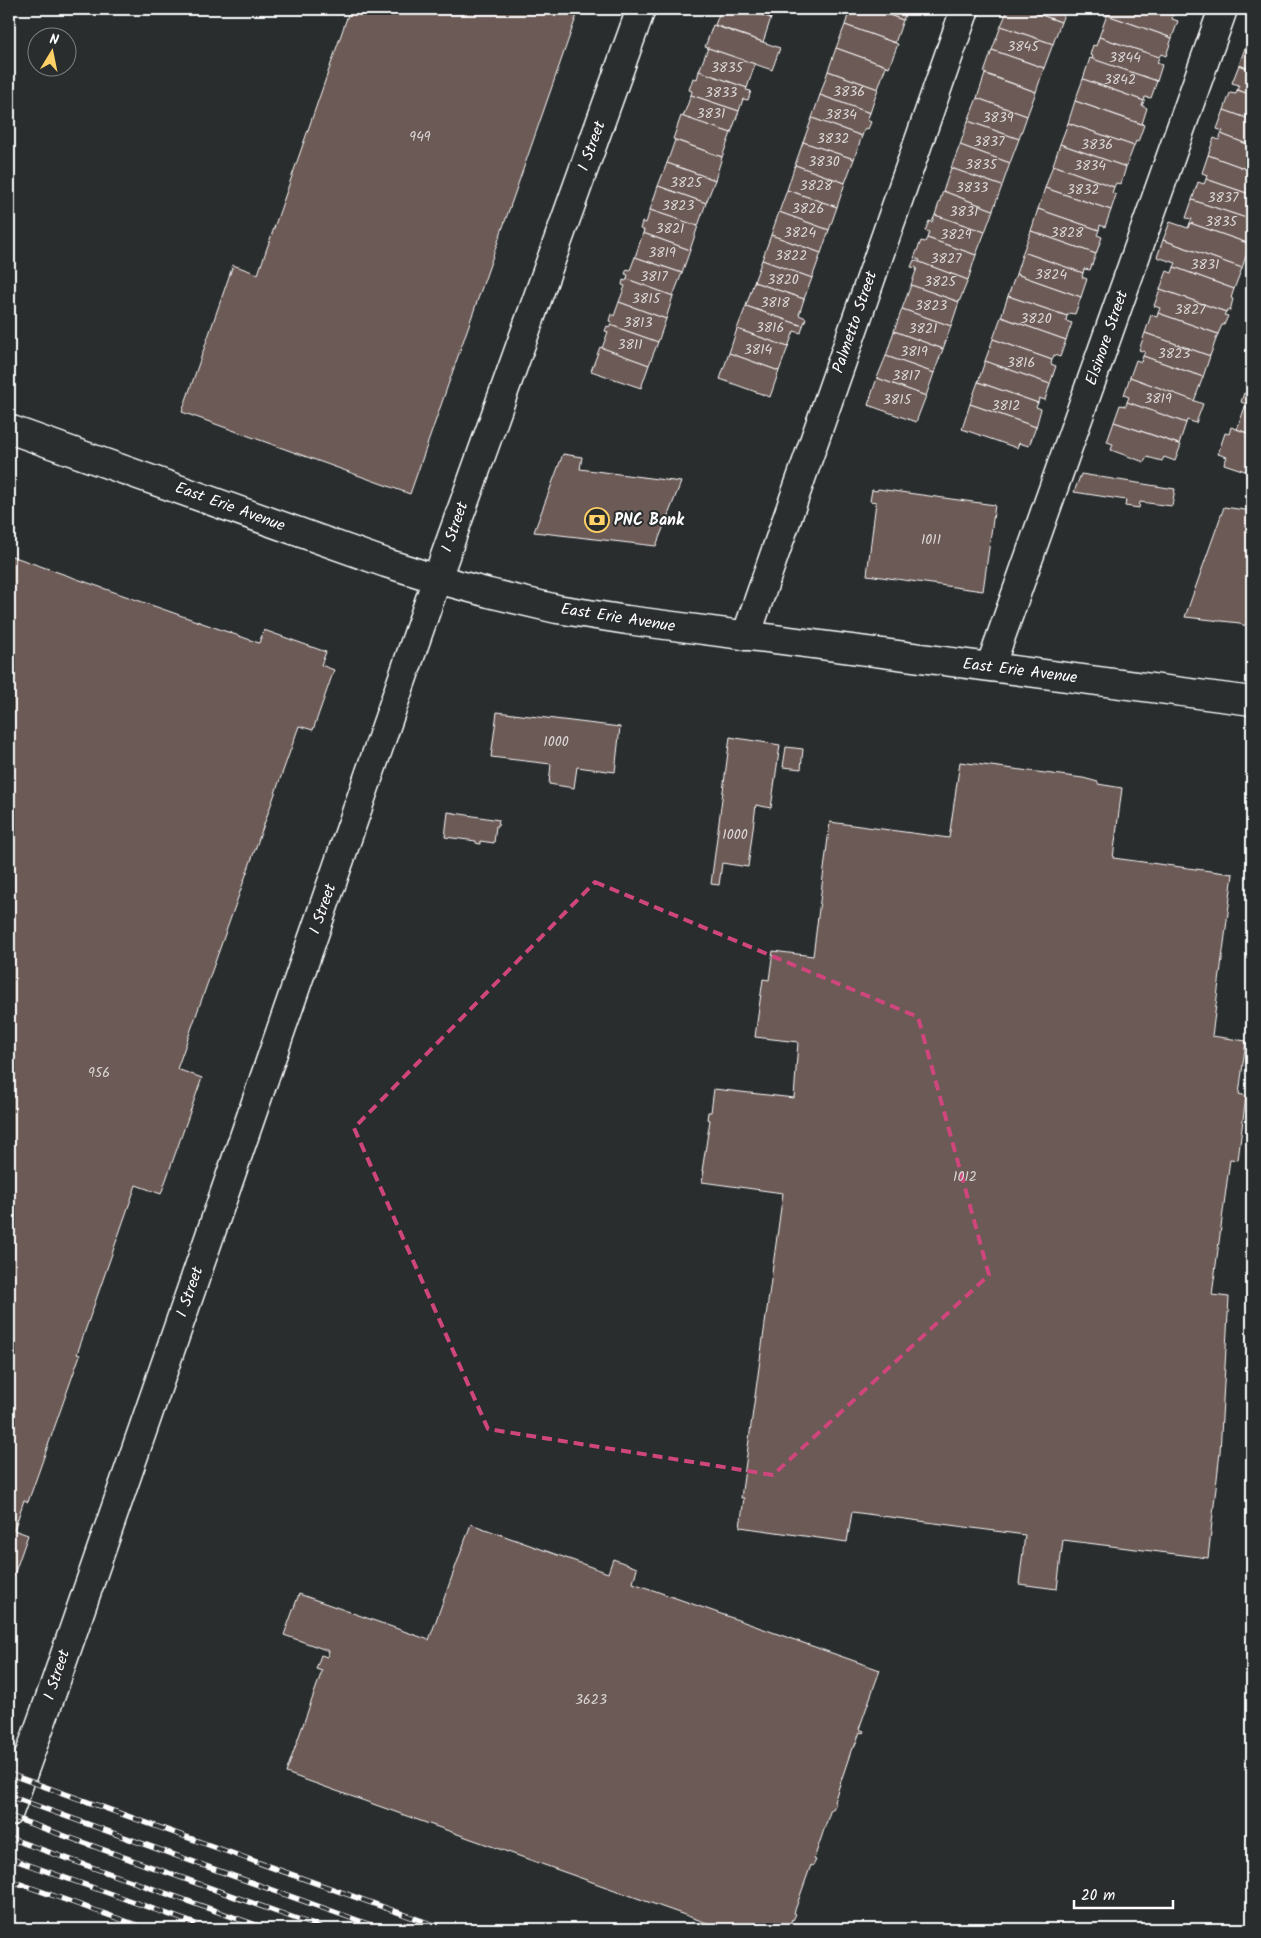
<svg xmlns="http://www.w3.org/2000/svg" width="1261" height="1938" font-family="Kalam,sans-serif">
<rect width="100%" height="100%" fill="#2a2d2e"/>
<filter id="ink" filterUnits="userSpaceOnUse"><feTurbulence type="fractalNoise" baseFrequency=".02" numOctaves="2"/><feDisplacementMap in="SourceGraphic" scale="10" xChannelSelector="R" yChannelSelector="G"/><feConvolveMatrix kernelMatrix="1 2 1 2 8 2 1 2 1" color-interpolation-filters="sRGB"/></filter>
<g filter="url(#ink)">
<!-- building -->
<g fill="#6c5a56" stroke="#fff">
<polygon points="350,9 579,9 410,494 182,412 233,265 258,274"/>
<polygon points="721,9 745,9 771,18 763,42 715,25"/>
<polygon points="745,9 774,9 771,18"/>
<polygon points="850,9 873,9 903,20 895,43 845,25"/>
<polygon points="873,9 907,9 903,20"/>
<polygon points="1008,9 1025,9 1061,22 1053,44 1001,26"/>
<polygon points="1025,9 1066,9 1061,22"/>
<polygon points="1109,9 1155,9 1173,15 1172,19 1178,21 1172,38 1107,15"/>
<polygon points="1155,9 1182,9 1181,13 1175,11 1173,15"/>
<polygon points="1107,15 1172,38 1166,56 1161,54 1159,57 1099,37"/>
<polygon points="713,25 780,48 772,70 705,47"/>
<polygon points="845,25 898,44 889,67 836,48"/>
<polygon points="1001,26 1053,44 1044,68 992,50"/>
<polygon points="1099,37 1159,57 1157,63 1162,65 1157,81 1092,59 1093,56 1090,55 1093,45 1096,46"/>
<polygon points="1252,46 1252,70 1239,65 1245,48 1251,50"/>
<polygon points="708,48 755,64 747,88 699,71"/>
<polygon points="836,48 886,66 878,89 828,71"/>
<polygon points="992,50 1044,68 1036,92 984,73"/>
<polygon points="1090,58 1157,81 1151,98 1145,97 1144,101 1083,79"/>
<polygon points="1239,65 1252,70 1252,95 1237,90 1239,85 1232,83"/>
<polygon points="699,71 747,88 746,90 751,91 748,100 743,99 739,111 691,95 692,91 689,90 693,78 697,79"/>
<polygon points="828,71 878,89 870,113 820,95"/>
<polygon points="985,74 1036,92 1027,116 977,98"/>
<polygon points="1083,79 1144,101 1142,106 1147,108 1142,124 1075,101"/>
<polygon points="1237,90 1252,95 1252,120 1224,110 1230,93 1236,94"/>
<polygon points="691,95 739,111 731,133 683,117"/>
<polygon points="820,95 870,113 867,120 871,122 868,129 865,128 862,136 812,118"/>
<polygon points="977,98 1027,116 1019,139 968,121"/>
<polygon points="1075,101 1144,125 1138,142 1136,141 1134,146 1068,123"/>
<polygon points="1224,110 1252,120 1252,146 1221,134 1223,131 1217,129"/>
<polygon points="681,116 731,133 722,157 673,139"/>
<polygon points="812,118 862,136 854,159 803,142"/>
<polygon points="968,121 1019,139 1010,163 960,145"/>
<polygon points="1068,123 1134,146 1126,167 1060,144"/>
<polygon points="1221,134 1252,146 1252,171 1208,155 1214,138 1219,140"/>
<polygon points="675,140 722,157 715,180 667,163"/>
<polygon points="803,142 854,159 845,183 795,165"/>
<polygon points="1060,144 1126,167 1121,184 1116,183 1114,187 1053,165"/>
<polygon points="960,145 1010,163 1002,186 951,168"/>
<polygon points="1208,155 1252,171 1252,195 1206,179 1207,175 1202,173"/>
<polygon points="667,163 715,180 706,203 658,186"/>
<polygon points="795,165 845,183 837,207 787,190"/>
<polygon points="1053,165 1114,187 1112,193 1116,195 1111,210 1045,188"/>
<polygon points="951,168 1002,186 993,210 943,191"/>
<polygon points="1206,179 1252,195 1252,220 1192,200 1198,182 1204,184"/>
<polygon points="658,186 706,203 698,226 650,210"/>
<polygon points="1045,188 1111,210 1105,227 1100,225 1099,230 1038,209"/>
<polygon points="787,190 837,207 829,230 779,212"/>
<polygon points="943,191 993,210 985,232 935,215"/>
<polygon points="1192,200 1252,220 1252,236 1250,244 1190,223 1192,219 1186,218"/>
<polygon points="1038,209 1099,230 1097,235 1102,237 1096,254 1031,231"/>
<polygon points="650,210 698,226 690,250 643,233 644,230 640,229 642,222 646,223"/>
<polygon points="779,212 829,230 821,253 771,235"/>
<polygon points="935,215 985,232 976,255 927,238 929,232 925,231 929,221 932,222"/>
<polygon points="1170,222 1188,228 1190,223 1250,244 1242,268 1163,240"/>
<polygon points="1031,231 1096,254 1090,270 1084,269 1083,273 1023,252"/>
<polygon points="643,233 690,250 682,273 635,257"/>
<polygon points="771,235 821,253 812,278 762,260"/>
<polygon points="927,238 976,255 968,280 919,262 920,260 914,258 921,241 925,242"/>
<polygon points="1163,240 1242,268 1234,289 1174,267 1176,263 1157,257"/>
<polygon points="1023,252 1083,273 1082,277 1087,279 1081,297 1016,274"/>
<polygon points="635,257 682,273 673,296 627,279 628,275 625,274 627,269 630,270"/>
<polygon points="762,260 812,278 804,299 754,282"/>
<polygon points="914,260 968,280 959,302 911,285 917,268 911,267"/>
<polygon points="1174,267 1234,289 1231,298 1233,299 1230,311 1227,310 1226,312 1160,289 1167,271 1172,273"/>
<polygon points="1016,274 1081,297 1075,314 1069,313 1067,316 1008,296"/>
<polygon points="627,279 673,296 666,319 619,302 625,286 622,285 623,280 626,281"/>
<polygon points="754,282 804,299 799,315 806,318 803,326 746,306"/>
<polygon points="911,285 959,302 951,326 902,309"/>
<polygon points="1160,289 1226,312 1224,315 1228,316 1224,325 1222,325 1218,334 1158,313 1160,308 1154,306"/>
<polygon points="1008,296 1067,316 1066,321 1072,323 1066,340 1001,317"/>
<polygon points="619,302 666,319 658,342 610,325 612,322 609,321 611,314 614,316"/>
<polygon points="746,306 803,326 801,333 794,331 788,347 737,329"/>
<polygon points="902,309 951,326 943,349 894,331"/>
<polygon points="1158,313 1218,334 1210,356 1145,333 1151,315 1157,317"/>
<polygon points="1001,317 1066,340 1060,357 1054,355 1052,360 993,339"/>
<polygon points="610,325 658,342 649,365 602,348 608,332 605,331 607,326 610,327"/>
<polygon points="737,329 788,347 779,371 729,353"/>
<polygon points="894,331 943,349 934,373 886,356"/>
<polygon points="1145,333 1210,356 1203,377 1143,356 1145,352 1139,350"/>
<polygon points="993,339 1052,360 1051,364 1056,366 1050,384 985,361"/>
<polygon points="600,347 649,365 641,388 591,371"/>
<polygon points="729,353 779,371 770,397 720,379"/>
<polygon points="886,356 934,373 926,396 877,378"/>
<polygon points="1143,356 1203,377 1194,401 1130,377 1136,360 1141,362"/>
<polygon points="985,361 1050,384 1045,400 1039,398 1038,403 978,382"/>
<polygon points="1130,377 1203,404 1196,423 1187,420 1186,423 1127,402 1129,397 1124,395"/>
<polygon points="877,378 926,396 916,422 868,405"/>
<polygon points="978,382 1038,403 1036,407 1041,409 1036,427 970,404"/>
<polygon points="1251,390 1252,391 1252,410 1245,407 1246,404 1241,402 1244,393 1249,395"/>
<polygon points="1127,402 1186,423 1179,444 1114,422 1120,405 1126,406"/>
<polygon points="970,404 1036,427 1029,446 1019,443 1017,448 962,429"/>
<polygon points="1245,407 1252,410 1252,435 1237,429"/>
<polygon points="1114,422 1181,445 1175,461 1164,457 1162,461 1147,457 1144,462 1111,450 1113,444 1107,442"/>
<polygon points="1231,427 1252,435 1252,461 1248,472 1224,464 1227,457 1218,454 1225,433 1229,434"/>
<polygon points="563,454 582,457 580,469 681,482 656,546 534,532"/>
<polygon points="1081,474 1175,489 1172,506 1140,502 1139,508 1125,506 1126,500 1074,492"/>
<polygon points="878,489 995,505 983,591 867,575 876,502 870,501 872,490 877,491"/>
<polygon points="1224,507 1252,511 1252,621 1243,626 1240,623 1185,617"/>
<polygon points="9,555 259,643 264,630 326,652 321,665 334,670 313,730 299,726 177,1069 202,1078 161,1194 136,1185 77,1354 80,1355 28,1502 24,1500 14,1530 28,1535 9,1589"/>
<polygon points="497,712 620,727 615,772 577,767 574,788 549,784 551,764 491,757"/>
<polygon points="730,737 780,745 771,808 756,805 748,867 722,863 719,885 711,884"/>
<polygon points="786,747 803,749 801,769 783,767"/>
<polygon points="960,762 1083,778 1098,782 1098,784 1122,788 1113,858 1233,874 1212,1036 1246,1041 1239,1094 1246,1096 1238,1160 1230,1159 1212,1295 1229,1297 1220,1452 1208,1558 1063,1540 1057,1589 1019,1584 1025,1535 852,1512 847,1542 740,1527 744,1498 741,1498 783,1193 702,1182 704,1171 702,1171 710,1120 707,1119 708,1112 711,1112 714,1089 794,1098 798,1042 755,1037 763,979 769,980 773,951 813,956 830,822 949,838"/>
<polygon points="448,812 499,820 498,826 496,826 494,843 480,841 480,844 476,843 476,841 445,837"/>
<polygon points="471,1524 608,1573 613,1559 637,1568 633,1583 880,1670 859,1729 864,1731 863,1733 860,1732 854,1748 852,1748 834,1802 836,1803 833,1809 831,1809 814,1859 816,1860 813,1866 811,1865 794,1913 796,1914 793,1920 792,1919 788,1929 724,1929 286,1773 322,1671 316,1669 321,1655 327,1657 329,1651 284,1635 299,1594 429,1640"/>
</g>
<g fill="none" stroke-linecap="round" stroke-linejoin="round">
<defs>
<g id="street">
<polyline points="746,636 965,9"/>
<polyline points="992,667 993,659 1223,9"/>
<polyline points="9,1812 51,1695 440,570 641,9"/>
</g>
<polyline id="secondary" points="9,429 386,563 437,579 489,593 557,609 627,620 1252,701"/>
</defs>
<!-- street casing -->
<use href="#street" stroke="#fff" stroke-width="31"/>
<!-- secondary casing -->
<use href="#secondary" stroke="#fff" stroke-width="31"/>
<!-- street -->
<use href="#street" stroke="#2a2d2e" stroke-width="28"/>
<!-- secondary -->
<use href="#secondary" stroke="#2a2d2e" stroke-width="28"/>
<defs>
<g id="rail">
<polyline points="9,1774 445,1929"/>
<polyline points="9,1796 382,1929"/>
<polyline points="9,1816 325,1929"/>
<polyline points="9,1838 267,1929"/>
<polyline points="9,1858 210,1929"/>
<polyline points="9,1880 148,1929"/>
</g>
</defs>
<!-- rail casing -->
<use href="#rail" stroke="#fff" stroke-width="5.5"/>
<!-- rail -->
<use href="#rail" stroke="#2a2d2e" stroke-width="4" stroke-dasharray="11" stroke-linecap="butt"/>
</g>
</g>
<!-- marked area -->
<path fill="none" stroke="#ce467c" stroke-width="4" stroke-dasharray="10 6" stroke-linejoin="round" d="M595,882L918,1017L989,1275L773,1475L488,1429L354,1128Z"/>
<!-- icons -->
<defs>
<symbol id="bank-ring" viewBox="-11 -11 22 22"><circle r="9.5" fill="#2a2d2e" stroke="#ffd166" stroke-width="1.5"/><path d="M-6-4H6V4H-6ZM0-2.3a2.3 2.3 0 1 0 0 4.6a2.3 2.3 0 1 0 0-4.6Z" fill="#ffd166"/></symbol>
</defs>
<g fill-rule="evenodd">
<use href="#bank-ring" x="583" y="506" width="28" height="28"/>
</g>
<g text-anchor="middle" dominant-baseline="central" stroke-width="4" stroke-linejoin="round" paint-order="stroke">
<!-- number labels -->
<g font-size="14" fill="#dad6d5">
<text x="1023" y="47">3845</text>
<text x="1125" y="58">3844</text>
<text x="727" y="68">3835</text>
<text x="1120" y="80">3842</text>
<text x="849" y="92">3836</text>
<text x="721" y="93">3833</text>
<text x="711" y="114">3831</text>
<text x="841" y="115">3834</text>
<text x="998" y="118">3839</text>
<text x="420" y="137">949</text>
<text x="833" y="139">3832</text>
<text x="989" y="142">3837</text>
<text x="1097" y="145">3836</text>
<text x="824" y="162">3830</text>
<text x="981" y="165">3835</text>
<text x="1090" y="166">3834</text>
<text x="686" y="183">3825</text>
<text x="816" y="186">3828</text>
<text x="972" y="188">3833</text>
<text x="1083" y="190">3832</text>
<text x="1223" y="198">3837</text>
<text x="678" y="206">3823</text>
<text x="808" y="209">3826</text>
<text x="964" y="212">3831</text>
<text x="1221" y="222">3835</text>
<text x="670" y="229">3821</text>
<text x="800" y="233">3824</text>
<text x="1067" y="233">3828</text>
<text x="956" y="235">3829</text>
<text x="662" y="253">3819</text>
<text x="791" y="256">3822</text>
<text x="946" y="259">3827</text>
<text x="1205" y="265">3831</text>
<text x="1051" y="275">3824</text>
<text x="654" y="277">3817</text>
<text x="783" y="280">3820</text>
<text x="940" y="282">3825</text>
<text x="646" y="299">3815</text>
<text x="775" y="303">3818</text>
<text x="931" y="306">3823</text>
<text x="1190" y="310">3827</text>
<text x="1036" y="319">3820</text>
<text x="638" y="323">3813</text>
<text x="770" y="328">3816</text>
<text x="923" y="329">3821</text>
<text x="630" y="345">3811</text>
<text x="758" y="350">3814</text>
<text x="914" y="352">3819</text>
<text x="1174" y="354">3823</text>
<text x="1021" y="363">3816</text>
<text x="906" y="376">3817</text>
<text x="1158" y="399">3819</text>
<text x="897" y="400">3815</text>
<text x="1006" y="406">3812</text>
<text x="931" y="540">1011</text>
<text x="556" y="742">1000</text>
<text x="735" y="835">1000</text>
<text x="99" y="1073">956</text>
<text x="965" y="1177">1012</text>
<text x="591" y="1700">3623</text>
</g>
<!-- street labels -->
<g font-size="16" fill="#fff" stroke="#2a2d2e">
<text transform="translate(592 146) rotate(-70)">I Street</text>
<text transform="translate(855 322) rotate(-71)">Palmetto Street</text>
<text transform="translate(1107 338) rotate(-71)">Elsinore Street</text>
<text transform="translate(230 507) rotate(20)">East Erie Avenue</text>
<text transform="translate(455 527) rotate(-71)">I Street</text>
<text transform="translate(618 618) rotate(9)">East Erie Avenue</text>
<text transform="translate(1020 671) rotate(7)">East Erie Avenue</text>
<text transform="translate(323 909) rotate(-71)">I Street</text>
<text transform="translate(190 1292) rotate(-71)">I Street</text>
<text transform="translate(57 1675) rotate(-72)">I Street</text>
</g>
<!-- poi labels -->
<g font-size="16" font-weight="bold" fill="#fff" stroke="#2a2d2e" text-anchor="start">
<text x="614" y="520">PNC Bank</text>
</g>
</g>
<!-- margin -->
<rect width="1261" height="1938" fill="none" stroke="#2a2d2e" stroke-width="30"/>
<rect x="15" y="15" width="1231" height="1908" fill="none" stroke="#fff" stroke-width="2" filter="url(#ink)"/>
<!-- north arrow -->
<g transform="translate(52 52) rotate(10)"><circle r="24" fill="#2a2d2e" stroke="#7f8182"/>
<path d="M0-4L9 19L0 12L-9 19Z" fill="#ffd166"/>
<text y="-8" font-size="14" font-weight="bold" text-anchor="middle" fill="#ffffff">N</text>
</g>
<!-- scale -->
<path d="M1074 1900v8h99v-8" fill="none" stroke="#ffffff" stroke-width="2.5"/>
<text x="1081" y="1900" font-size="15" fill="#ffffff" stroke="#2a2d2e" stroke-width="4" paint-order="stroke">20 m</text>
</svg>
